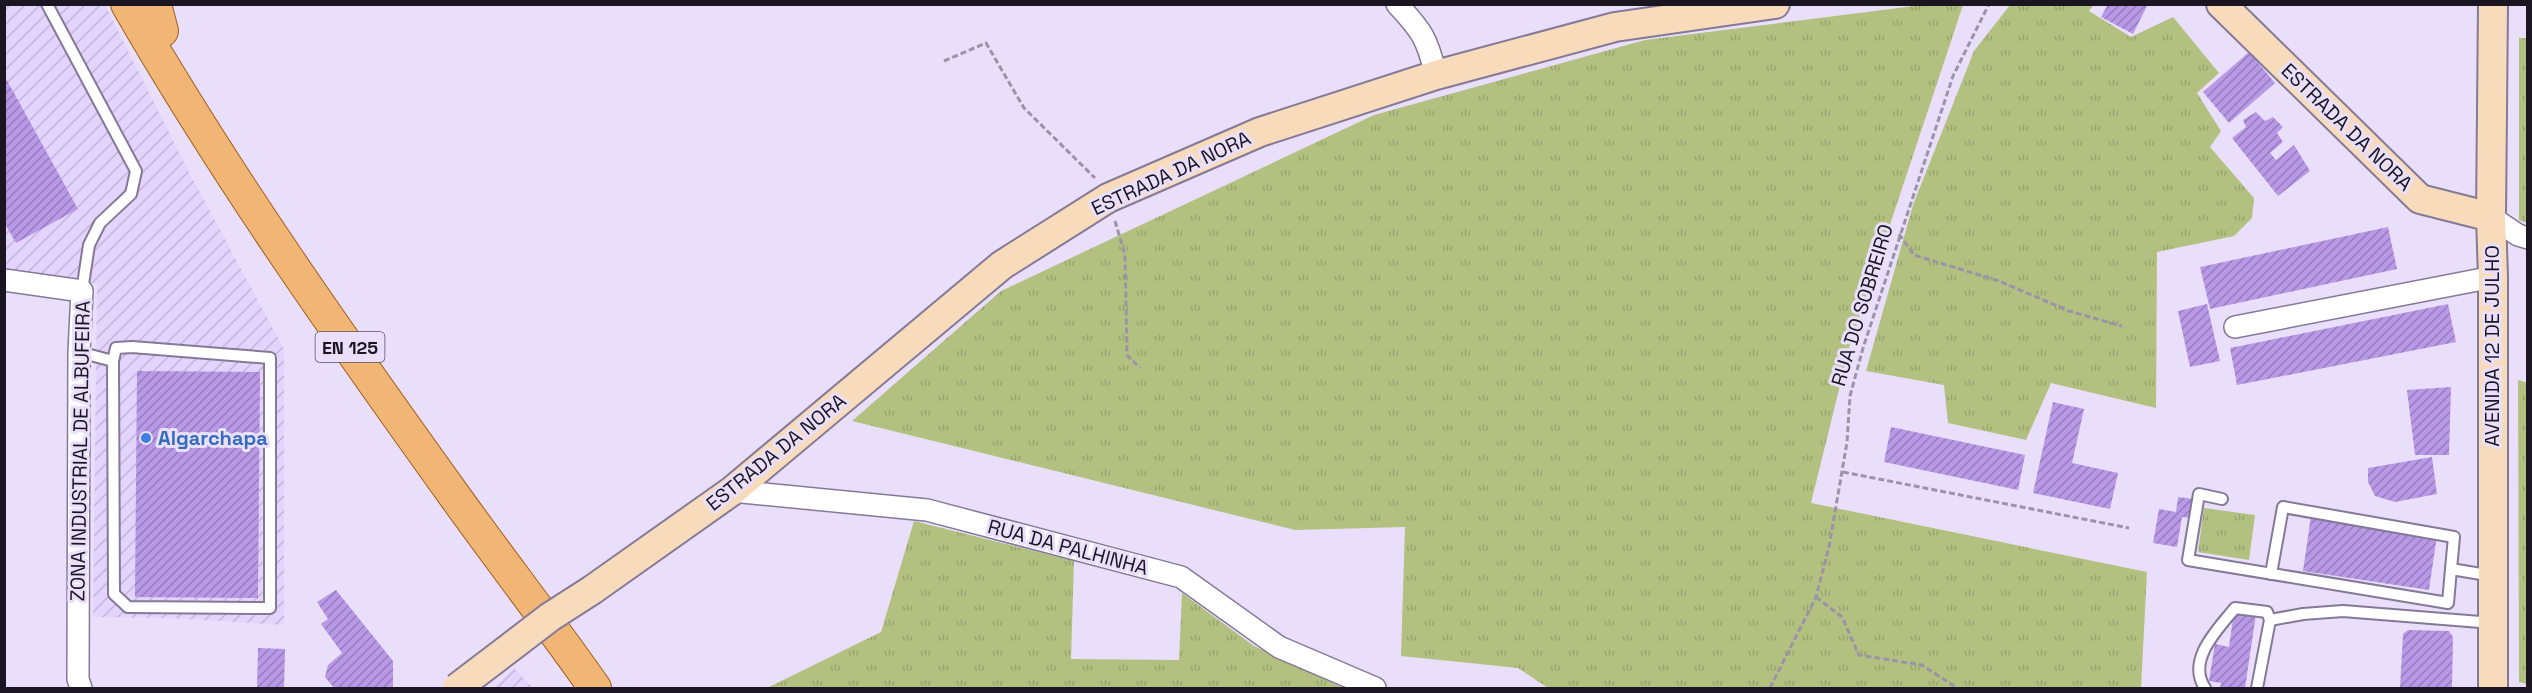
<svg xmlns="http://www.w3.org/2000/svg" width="2532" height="693" font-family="'Space Grotesk',sans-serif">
<defs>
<pattern id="industrial-furrows" width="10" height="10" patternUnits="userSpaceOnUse" patternTransform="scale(1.5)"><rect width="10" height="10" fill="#e3d4fd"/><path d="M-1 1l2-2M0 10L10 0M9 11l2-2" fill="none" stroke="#c2b5d9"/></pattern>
<pattern id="grass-tufts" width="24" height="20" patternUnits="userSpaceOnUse" patternTransform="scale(1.5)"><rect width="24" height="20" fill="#b2c180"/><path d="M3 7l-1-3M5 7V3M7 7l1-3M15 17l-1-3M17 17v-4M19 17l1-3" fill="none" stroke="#98a56e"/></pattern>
<pattern id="building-hatch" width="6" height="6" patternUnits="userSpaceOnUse" patternTransform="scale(1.5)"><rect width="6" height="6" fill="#b999e7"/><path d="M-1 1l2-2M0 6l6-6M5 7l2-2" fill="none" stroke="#967cbb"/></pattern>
</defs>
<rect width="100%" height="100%" fill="#e9dffa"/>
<!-- industrial -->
<g fill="url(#industrial-furrows)">
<polygon points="4,5 105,5 190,174 284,349 284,625 171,618 93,617 97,284 5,269"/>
<polygon points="514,668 533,688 493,688"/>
</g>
<!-- grass -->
<g fill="url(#grass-tufts)">
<polygon points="1922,5 1963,5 1850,345 1811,503 2147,572 2141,688 1548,688 1518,668 1401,656 1405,527 1295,530 852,421 1001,291 1374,115 1645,40"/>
<polygon points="2010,5 2093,5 2089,11 2131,37 2173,17 2219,73 2197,93 2221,131 2210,147 2254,198 2252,218 2234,236 2157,252 2156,408 2051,383 2026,440 1948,423 1944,385 1866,371 1913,205 1974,51"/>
<polygon points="2519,38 2528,38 2527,223 2519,220"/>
<polygon points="2518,380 2528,383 2527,684 2519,682"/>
<polygon points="2204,508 2255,515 2249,560 2198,552"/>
<polygon points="914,521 1074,561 1071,659 1179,660 1182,593 1254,646 1343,688 767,688 881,632"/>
</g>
<!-- building -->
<g fill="url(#building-hatch)">
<polygon points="2108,4 2148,4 2133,34 2101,17"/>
<polygon points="2249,52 2275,83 2229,123 2203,92"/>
<polygon points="4,75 78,209 16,243 4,222"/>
<polygon points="2256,112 2265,121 2273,117 2283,127 2277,133 2283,142 2270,153 2276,160 2294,145 2310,171 2278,196 2232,138 2246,127 2243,120"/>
<polygon points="2388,227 2397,269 2210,309 2200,267"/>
<polygon points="2207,304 2220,361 2190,367 2178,311"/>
<polygon points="2448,304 2456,342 2237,385 2230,348"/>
<polygon points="137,371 260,372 258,598 135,597"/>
<polygon points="2451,387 2449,455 2415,455 2407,390"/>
<polygon points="2053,402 2084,409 2072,463 2118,473 2110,509 2033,493"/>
<polygon points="1891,427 2025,455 2018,490 1884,462"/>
<polygon points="2432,457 2437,494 2395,502 2375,496 2368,482 2368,468"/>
<polygon points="2178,497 2194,499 2190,518 2182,517 2177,547 2153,543 2159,509 2176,512"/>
<polygon points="2311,516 2437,535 2429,590 2303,571"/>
<polygon points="336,590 393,661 393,688 334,688 325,677 328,665 342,653 321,624 328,619 317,602"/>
<polygon points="2234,611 2256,614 2245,688 2220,688 2221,683 2209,681 2215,644 2229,647"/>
<polygon points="2408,630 2449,631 2453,637 2452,688 2400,688 2403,634"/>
<polygon points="258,648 285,649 284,688 257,688"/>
</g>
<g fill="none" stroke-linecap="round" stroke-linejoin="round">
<defs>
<g id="lane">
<polyline points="47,4 136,171 131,194 100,223 89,245 82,291"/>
<polygon points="132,347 270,358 270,608 128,607 114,594 113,361 116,348"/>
<polyline points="79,352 113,361"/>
<polyline points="2222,499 2199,494 2188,560 2448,603 2451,569"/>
<polyline points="2271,574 2283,507 2454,537 2451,569 2493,576"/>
<polyline points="2270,620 2303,614 2343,611 2493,623"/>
<path d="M2205,688C2186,660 2218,629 2235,608L2267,612L2270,620L2257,688"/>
</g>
<g id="street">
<path d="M1397,4C1422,31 1427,38 1436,75"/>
<polyline points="2491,217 2518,235 2528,238"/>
<polyline points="4,280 82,291 79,352 78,679 81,688"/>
<polyline points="2235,327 2493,277"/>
<polyline points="732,491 927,510 1181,577 1279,647 1375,688"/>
</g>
<g id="secondary">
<polyline points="2221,4 2420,199 2491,217"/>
<polyline points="2493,4 2491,217 2493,277 2493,688"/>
<polyline points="592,590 732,491 1002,265 1108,198 1260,132 1436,75 1615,27 1775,4"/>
</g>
<g id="primary">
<path d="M127,4C226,176 341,338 456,498C502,562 550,624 595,688"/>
<polyline points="155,4 162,31"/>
</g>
</defs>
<!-- lane casing -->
<use href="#lane" stroke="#857998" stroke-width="14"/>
<!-- street casing -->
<use href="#street" stroke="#857998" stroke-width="24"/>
<!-- secondary casing -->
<use href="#secondary" stroke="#857998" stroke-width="32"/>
<!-- primary casing -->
<use href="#primary" stroke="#a05e1d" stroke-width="34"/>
<!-- path -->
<g stroke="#9b93a8" stroke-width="3" stroke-dasharray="6 3" stroke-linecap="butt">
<polyline points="944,61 986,43 1024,108 1095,178"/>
<polyline points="1115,221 1125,255 1127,355 1140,368"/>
<polyline points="1899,234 1914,255 1999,281 2069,311 2122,326"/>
<polyline points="1843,472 2129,528"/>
<polyline points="1816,597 1842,617 1859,655 1922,665 1957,688"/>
<polyline points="1770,688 1816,597 1829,547 1847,442 1850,396 1863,348 1953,76 1989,4"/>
</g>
<!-- lane -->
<use href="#lane" stroke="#fff" stroke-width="10"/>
<!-- street -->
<use href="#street" stroke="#fff" stroke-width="21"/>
<!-- secondary -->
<use href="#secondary" stroke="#f8dbbb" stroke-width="28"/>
<!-- primary -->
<use href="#primary" stroke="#f1b676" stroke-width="32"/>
<defs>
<polyline id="secondary-bridge" points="457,688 550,617 592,590"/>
</defs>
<!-- secondary-bridge casing -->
<use href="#secondary-bridge" stroke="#857998" stroke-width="32" stroke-linecap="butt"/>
<!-- secondary-bridge -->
<use href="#secondary-bridge" stroke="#f8dbbb" stroke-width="28"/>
</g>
<!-- markers -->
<circle fill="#3f7fe0" stroke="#e9dffa" stroke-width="2" cx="146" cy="438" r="6"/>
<g text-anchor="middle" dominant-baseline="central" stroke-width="6" stroke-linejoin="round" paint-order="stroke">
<!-- shield labels -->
<rect fill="#e9dffa" stroke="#585262" stroke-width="1.5" x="315.5" y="332" width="69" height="30" rx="4.5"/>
<g font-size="18" font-weight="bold" fill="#1a1521">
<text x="350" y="347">EN 125</text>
</g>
<!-- street labels -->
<g font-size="20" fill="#1a1521" stroke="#e9dffa">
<text transform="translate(2347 127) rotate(44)">ESTRADA DA NORA</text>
<text transform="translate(1171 173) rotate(-25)">ESTRADA DA NORA</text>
<text transform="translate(1862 305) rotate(-73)">RUA DO SOBREIRO</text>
<text transform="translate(2492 346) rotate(-90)">AVENIDA 12 DE JULHO</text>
<text transform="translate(80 451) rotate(-89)">ZONA INDUSTRIAL DE ALBUFEIRA</text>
<text transform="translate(776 452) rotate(-39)">ESTRADA DA NORA</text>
<text transform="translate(1068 547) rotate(15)">RUA DA PALHINHA</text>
</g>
<!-- shop labels -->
<g font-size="20" font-weight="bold" fill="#366cbe" stroke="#e9dffa" text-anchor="start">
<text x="158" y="438">Algarchapa</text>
</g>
</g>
<!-- border -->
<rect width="2532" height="693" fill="none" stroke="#1a1521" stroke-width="12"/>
</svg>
